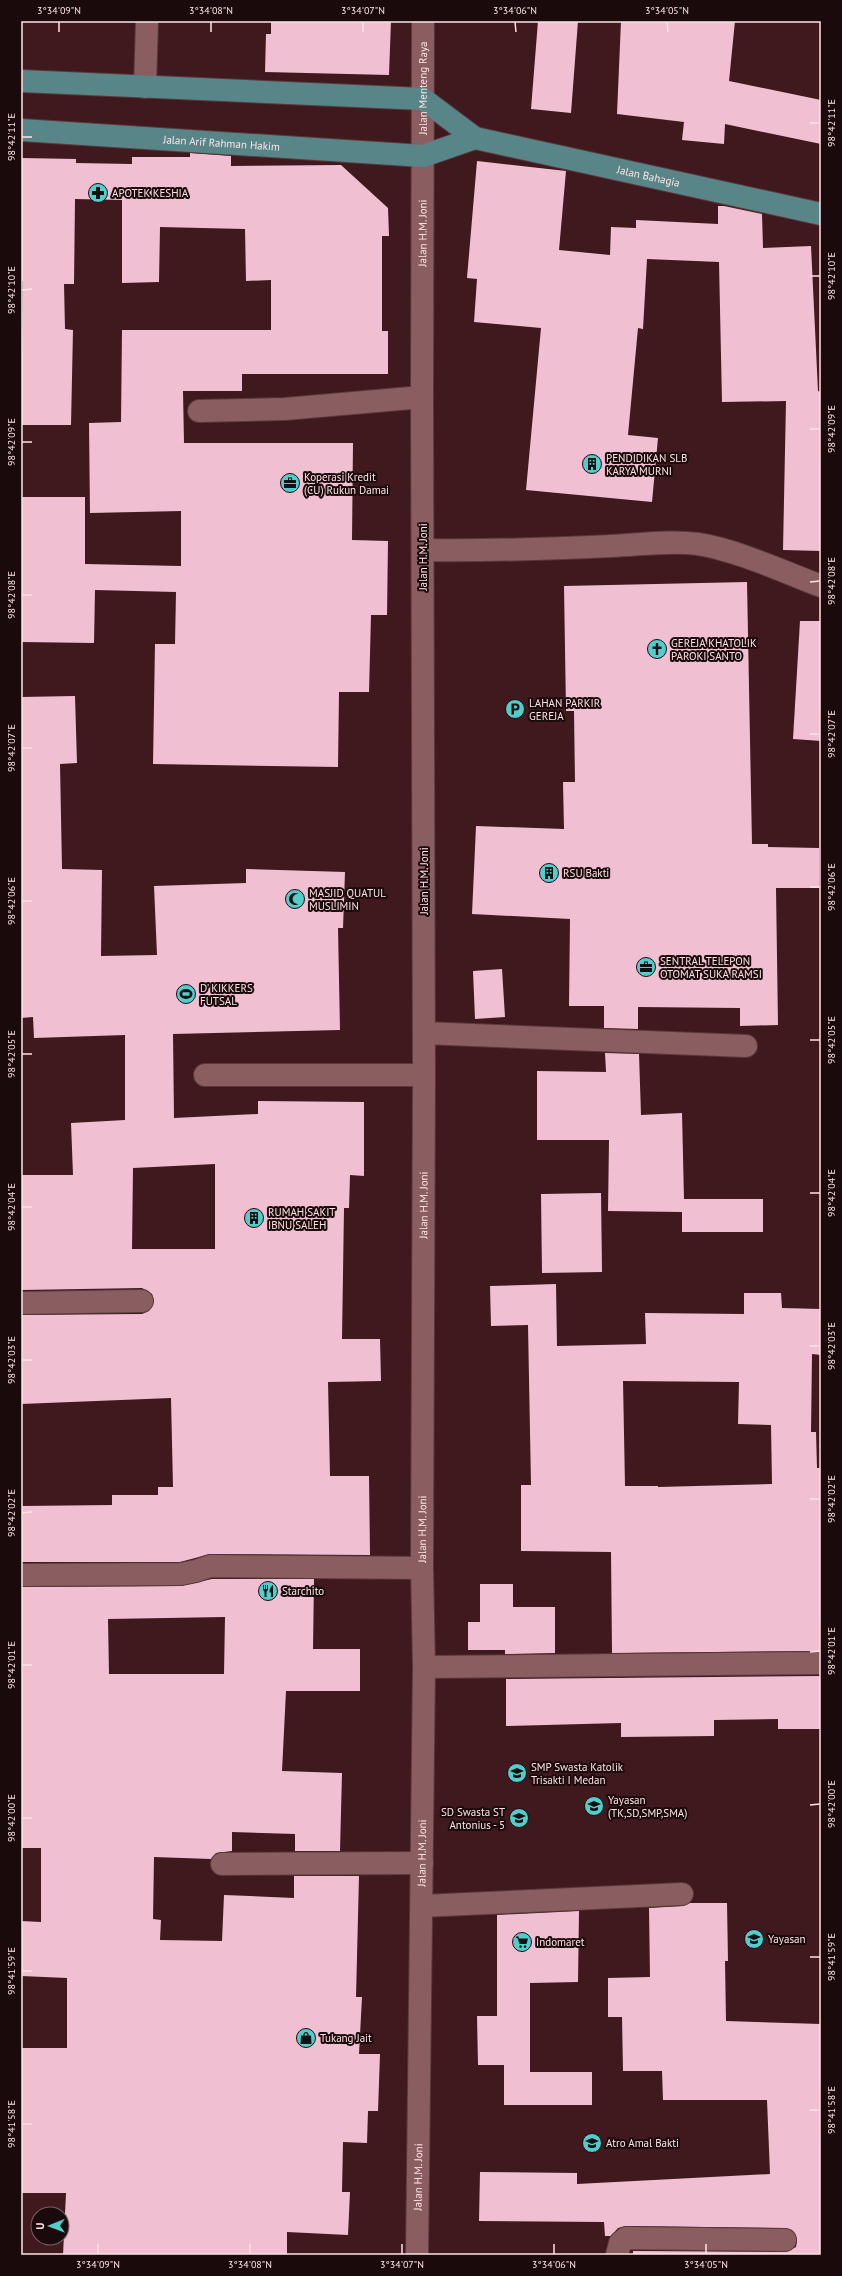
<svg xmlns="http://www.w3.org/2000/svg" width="842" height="2276" font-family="'PT Sans',sans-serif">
<rect width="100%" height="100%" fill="#3f191e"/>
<!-- building -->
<g fill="#f0c0d2" fill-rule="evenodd">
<polygon points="271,21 391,21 389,75 265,72 266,34 271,34"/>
<polygon points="538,21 578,21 571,113 531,109"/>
<polygon points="621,21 735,21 729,81 821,100 821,144 725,124 724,144 682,140 684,122 617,114"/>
<polygon points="190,153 231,156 231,166 341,165 388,208 389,236 382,236 382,331 388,331 388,374 242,374 242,391 183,391 184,443 353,443 352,540 388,541 387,615 371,615 369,692 339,692 338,767 153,764 155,644 175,644 176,592 95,590 94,643 21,642 21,497 85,497 85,564 181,566 181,511 90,513 89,423 121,422 122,330 271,330 271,280 246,281 245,229 160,227 159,282 122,283 122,200 75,199 74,284 64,284 65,329 73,330 71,425 21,425 23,281 21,281 21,158 76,159 76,163 132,164 132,157 190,157"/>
<polygon points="477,161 566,171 559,250 610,255 611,227 636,228 636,220 718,224 718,206 724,206 762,214 763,248 811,246 818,391 821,392 821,551 783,550 786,401 722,402 719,262 647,259 643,329 638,328 628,435 658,438 652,502 526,490 541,328 474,322 477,279 467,278"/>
<polygon points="747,582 752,844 768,844 768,847 819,848 819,888 776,888 778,1025 740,1026 740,1008 638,1007 638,1029 604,1028 604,1006 569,1006 570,919 472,914 476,826 564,829 563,782 575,782 574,711 566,711 564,586"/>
<polygon points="800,621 821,621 821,741 793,739"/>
<path d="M75,696L77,763L60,764L62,869L102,870L101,956L157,955L154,886L246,883V869L345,872L343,928H338L340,1030L173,1034L174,1118L258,1114V1101L364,1102V1176L350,1175L349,1208H344L342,1339H380L381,1381L328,1382L330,1476H369L370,1555L210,1554L180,1562H21V1506L112,1505V1495H158V1487H173L171,1398L21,1404V1315L142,1314L149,1311L154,1301L152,1294L142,1288L21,1290V1175H73L71,1123L125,1120V1035L34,1038L33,1017L21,1018V697ZM215,1164V1249H132L133,1168Z"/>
<polygon points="502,969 505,1017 475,1019 473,971"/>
<polygon points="605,1053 639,1054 641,1115 682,1113 684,1199 763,1199 763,1232 682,1232 682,1212 608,1211 609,1140 537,1140 537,1071 606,1072"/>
<polygon points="601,1193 602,1272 542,1273 541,1194"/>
<path d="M556,1284L557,1346L646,1344L645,1313L744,1314V1293H781L782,1308L821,1309V1355L812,1354L811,1432H816L817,1468H821V1651L612,1653L611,1552L521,1551V1485H531L528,1325L491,1326L490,1286ZM623,1381L739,1382L738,1424L771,1425L772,1484L658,1487V1486H625Z"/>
<path d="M212,1579H314L313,1649H360V1691H286L282,1771L342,1773L340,1851H295V1834L232,1832V1851L216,1853L211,1859L154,1857L153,1919L161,1920L160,1940L222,1941L224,1895L294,1898V1876H359L356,1997H362L359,2054H380L378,2111H368L367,2143L343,2142L342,2192H350L348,2235L287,2232V2255H63L66,2193H21V2048H67V1978L21,1976V1921L41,1922V1848H21V1587L181,1586ZM225,1617L224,1674H109L108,1619Z"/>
<polygon points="480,1584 513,1584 513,1607 555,1607 555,1653 505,1654 505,1650 468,1650 468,1622 480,1622"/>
<polygon points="821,1676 821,1729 778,1729 778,1719 714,1720 714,1736 621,1737 621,1723 506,1726 506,1679"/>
<polygon points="690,1903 727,1903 728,1961 725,1961 726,2021 821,2024 821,2255 633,2255 633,2251 785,2252 796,2247 797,2240 792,2230 785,2228 626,2226 618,2228 611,2236 605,2236 604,2222 479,2221 480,2172 577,2173 577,2184 770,2174 767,2100 663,2100 662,2071 623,2071 622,2017 608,2017 608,1978 650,1977 649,1908 683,1906"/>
<polygon points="579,1911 578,1982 530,1983 530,2072 592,2072 592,2105 504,2105 504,2065 478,2065 477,2016 497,2016 497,1915"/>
</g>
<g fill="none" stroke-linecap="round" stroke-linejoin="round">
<defs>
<g id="minor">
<polyline points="145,87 147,21"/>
<polyline points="199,411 285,409 422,397"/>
<path d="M423,550C486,551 548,549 611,546C640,545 669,540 698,544C737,550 784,572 821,586"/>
<polyline points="424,1033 746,1046"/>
<polyline points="205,1075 424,1075"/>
<polyline points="21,1303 142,1301"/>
<polyline points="21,1575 181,1574 196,1571 210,1566 422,1568"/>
<polyline points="424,1667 821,1663"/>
<polyline points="222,1864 422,1863"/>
<polyline points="422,1906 682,1894"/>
<path id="s1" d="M417,2255L424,1667L422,1568L424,1075L422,397L423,21"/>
<polyline points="617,2255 620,2243 626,2238 785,2240"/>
</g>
<g id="major">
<path id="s2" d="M21,81L423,99L475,138L821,214"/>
<path id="s3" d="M21,130L423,156L475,138"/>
</g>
</defs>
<!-- minor casing -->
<use href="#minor" stroke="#59393d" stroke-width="24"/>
<!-- major casing -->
<use href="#major" stroke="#59393d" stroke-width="24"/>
<!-- minor -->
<use href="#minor" stroke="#8a5d61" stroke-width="22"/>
<!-- major -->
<use href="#major" stroke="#588587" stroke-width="22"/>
</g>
<!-- ticks -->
<path fill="none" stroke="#ffe4e5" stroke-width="1.5" d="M59,22V32M211,22V32M363,22V32M515,22L516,32M667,22L668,32M810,123H820M22,137H32M810,276H820M22,290L32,289M810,429H820M22,442H32M810,582L820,581M22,595H32M810,734H820M22,748H32M810,887H820M22,901H32M810,1040H820M22,1054H32M810,1193H820M22,1207H32M810,1346H820M22,1360H32M810,1499H820M22,1513L32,1512M810,1652L820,1651M22,1665H32M810,1805L820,1804M22,1818H32M810,1957H820M22,1971H32M810,2110H820M22,2124H32M98,2244V2254M250,2244V2254M402,2244V2254M554,2244V2254M706,2244V2254"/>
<!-- icons -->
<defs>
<symbol id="pharmacy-disc" viewBox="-11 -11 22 22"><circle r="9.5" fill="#52cdcc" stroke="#1b0a0c"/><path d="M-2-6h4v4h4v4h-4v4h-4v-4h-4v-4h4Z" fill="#111"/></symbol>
<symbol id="building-disc" viewBox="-11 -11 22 22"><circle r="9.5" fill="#52cdcc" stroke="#1b0a0c"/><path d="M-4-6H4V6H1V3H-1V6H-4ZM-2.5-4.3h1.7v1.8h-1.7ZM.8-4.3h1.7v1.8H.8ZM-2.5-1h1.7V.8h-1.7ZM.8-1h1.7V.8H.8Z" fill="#111"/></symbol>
<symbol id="office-disc" viewBox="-11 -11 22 22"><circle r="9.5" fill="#52cdcc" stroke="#1b0a0c"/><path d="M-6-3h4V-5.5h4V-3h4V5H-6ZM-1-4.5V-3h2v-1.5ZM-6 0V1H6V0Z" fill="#111"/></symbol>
<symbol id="church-disc" viewBox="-11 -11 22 22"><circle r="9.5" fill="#52cdcc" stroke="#1b0a0c"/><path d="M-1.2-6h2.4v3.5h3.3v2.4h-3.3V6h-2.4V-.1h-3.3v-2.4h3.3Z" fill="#111"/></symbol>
<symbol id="parking-disc" viewBox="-11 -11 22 22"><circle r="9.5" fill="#52cdcc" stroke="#1b0a0c"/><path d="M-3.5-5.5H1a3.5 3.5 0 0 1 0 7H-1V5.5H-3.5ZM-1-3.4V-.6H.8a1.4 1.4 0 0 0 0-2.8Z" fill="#111"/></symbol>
<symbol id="mosque-disc" viewBox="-11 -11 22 22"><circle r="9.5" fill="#52cdcc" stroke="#1b0a0c"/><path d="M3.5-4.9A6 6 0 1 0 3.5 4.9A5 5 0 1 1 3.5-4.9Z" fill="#111"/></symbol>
<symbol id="stadium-disc" viewBox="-11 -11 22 22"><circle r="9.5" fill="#52cdcc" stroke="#1b0a0c"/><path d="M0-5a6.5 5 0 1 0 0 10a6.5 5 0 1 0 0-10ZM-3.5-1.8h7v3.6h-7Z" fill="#111"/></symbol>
<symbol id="restaurant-disc" viewBox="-11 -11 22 22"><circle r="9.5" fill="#52cdcc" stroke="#1b0a0c"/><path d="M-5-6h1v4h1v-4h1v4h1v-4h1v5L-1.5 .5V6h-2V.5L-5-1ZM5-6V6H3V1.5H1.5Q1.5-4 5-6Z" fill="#111"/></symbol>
<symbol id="school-disc" viewBox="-11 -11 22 22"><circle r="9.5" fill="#52cdcc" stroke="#1b0a0c"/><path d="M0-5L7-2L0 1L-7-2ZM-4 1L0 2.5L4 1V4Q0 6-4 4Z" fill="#111"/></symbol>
<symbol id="supermarket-disc" viewBox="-11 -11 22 22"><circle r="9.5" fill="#52cdcc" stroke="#1b0a0c"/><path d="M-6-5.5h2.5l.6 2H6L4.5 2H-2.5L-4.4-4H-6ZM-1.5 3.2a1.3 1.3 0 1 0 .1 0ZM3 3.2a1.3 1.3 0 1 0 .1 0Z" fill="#111"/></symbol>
<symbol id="shop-disc" viewBox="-11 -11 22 22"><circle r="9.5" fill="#52cdcc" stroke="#1b0a0c"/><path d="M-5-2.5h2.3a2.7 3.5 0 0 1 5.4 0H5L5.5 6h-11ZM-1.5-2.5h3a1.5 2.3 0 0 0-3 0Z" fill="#111"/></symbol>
<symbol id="university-disc" viewBox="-11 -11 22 22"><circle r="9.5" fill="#52cdcc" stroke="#1b0a0c"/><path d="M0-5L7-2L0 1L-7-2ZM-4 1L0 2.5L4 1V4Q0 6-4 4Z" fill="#111"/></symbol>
</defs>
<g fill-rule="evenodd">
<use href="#pharmacy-disc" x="87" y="182" width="22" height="22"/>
<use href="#building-disc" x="581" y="453" width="22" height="22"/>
<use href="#office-disc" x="279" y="472" width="22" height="22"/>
<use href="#church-disc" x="646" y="638" width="22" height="22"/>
<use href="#parking-disc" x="504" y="698" width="22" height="22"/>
<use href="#building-disc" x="538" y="862" width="22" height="22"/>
<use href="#mosque-disc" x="284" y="888" width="22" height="22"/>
<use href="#office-disc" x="635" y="956" width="22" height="22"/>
<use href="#stadium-disc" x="175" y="983" width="22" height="22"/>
<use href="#building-disc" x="243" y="1207" width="22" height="22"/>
<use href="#restaurant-disc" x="257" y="1580" width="22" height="22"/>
<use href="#school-disc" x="506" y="1762" width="22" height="22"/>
<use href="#school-disc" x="583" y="1795" width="22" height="22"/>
<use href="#school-disc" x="508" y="1807" width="22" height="22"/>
<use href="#school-disc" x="743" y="1928" width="22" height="22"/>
<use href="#supermarket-disc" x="511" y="1931" width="22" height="22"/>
<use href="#shop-disc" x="295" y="2027" width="22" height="22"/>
<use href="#university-disc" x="581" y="2132" width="22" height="22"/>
</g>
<g text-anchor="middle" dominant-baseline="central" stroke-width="4" stroke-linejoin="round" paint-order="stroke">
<!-- street labels -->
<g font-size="11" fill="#ffe4e5" stroke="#1b0a0c">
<text stroke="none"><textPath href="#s1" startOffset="2167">Jalan Menteng Raya</textPath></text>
<text stroke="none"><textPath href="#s3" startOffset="201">Jalan Arif Rahman Hakim</textPath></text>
<text stroke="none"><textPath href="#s2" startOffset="645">Jalan Bahagia</textPath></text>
<text stroke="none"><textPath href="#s1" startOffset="2022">Jalan H.M. Joni</textPath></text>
<text transform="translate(423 557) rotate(-90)">Jalan H.M. Joni</text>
<text transform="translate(424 881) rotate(-90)">Jalan H.M. Joni</text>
<text stroke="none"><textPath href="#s1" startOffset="1050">Jalan H.M. Joni</textPath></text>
<text stroke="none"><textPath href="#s1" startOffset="726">Jalan H.M. Joni</textPath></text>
<text stroke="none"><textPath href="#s1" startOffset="402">Jalan H.M. Joni</textPath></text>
<text stroke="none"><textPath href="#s1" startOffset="78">Jalan H.M. Joni</textPath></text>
</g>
<!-- poi labels -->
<g font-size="11" fill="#ffe4e5" stroke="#1b0a0c" text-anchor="start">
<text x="112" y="193">APOTEK KESHIA</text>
<text x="606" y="458">PENDIDIKAN SLB<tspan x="606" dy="13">KARYA MURNI</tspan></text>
<text x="304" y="477">Koperasi Kredit<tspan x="304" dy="13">(CU) Rukun Damai</tspan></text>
<text x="671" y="643">GEREJA KHATOLIK<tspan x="671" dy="13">PAROKI SANTO</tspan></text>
<text x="529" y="703">LAHAN PARKIR<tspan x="529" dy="13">GEREJA</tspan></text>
<text x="563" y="873">RSU Bakti</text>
<text x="309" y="893">MASJID QUATUL<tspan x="309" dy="13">MUSLIMIN</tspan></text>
<text x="660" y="961">SENTRAL TELEPON<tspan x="660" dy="13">OTOMAT SUKA RAMSI</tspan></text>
<text x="200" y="988">D' KIKKERS<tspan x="200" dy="13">FUTSAL</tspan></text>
<text x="268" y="1212">RUMAH SAKIT<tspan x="268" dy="13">IBNU SALEH</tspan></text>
<text x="282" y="1591">Starchito</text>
<text x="531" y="1767">SMP Swasta Katolik<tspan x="531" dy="13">Trisakti I Medan</tspan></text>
<text x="608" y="1800">Yayasan<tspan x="608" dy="13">(TK,SD,SMP,SMA)</tspan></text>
<text x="505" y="1812" text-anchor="end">SD Swasta ST<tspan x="505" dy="13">Antonius - 5</tspan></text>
<text x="768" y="1939">Yayasan</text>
<text x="536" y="1942">Indomaret</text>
<text x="320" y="2038">Tukang Jait</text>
<text x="606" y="2143">Atro Amal Bakti</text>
</g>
</g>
<!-- border -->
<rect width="842" height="2276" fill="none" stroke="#1b0a0c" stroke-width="44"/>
<!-- north arrow -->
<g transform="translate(50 2226) rotate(269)"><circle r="19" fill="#1b0a0c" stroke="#766163"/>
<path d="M0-3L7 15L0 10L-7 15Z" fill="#52cdcc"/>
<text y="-6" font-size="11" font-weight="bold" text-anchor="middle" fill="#ffe4e5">U</text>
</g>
<rect x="22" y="22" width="798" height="2232" fill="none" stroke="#ffe4e5" stroke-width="1.5"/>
<g font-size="10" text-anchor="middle" fill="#ffe4e5">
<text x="59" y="14">3°34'09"N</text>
<text x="211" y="14">3°34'08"N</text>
<text x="363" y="14">3°34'07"N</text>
<text x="515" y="14">3°34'06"N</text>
<text x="667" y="14">3°34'05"N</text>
<text transform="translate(831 123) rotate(-90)" y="4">98°42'11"E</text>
<text transform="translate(11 137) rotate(-90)" y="4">98°42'11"E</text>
<text transform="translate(831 276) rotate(-90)" y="4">98°42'10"E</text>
<text transform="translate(11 290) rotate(-90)" y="4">98°42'10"E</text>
<text transform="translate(831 429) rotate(-90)" y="4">98°42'09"E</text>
<text transform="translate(11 442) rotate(-90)" y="4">98°42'09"E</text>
<text transform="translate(831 581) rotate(-90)" y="4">98°42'08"E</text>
<text transform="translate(11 595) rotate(-90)" y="4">98°42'08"E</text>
<text transform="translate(831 734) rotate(-90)" y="4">98°42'07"E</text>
<text transform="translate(11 748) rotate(-90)" y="4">98°42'07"E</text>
<text transform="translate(831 887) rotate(-90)" y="4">98°42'06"E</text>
<text transform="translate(11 901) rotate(-90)" y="4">98°42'06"E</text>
<text transform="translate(831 1040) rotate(-90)" y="4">98°42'05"E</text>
<text transform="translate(11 1054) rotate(-90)" y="4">98°42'05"E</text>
<text transform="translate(831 1193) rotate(-90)" y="4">98°42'04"E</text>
<text transform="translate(11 1207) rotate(-90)" y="4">98°42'04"E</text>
<text transform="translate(831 1346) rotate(-90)" y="4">98°42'03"E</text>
<text transform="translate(11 1360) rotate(-90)" y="4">98°42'03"E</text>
<text transform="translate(831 1499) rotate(-90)" y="4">98°42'02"E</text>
<text transform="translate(11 1513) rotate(-90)" y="4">98°42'02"E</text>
<text transform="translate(831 1651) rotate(-90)" y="4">98°42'01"E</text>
<text transform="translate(11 1665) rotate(-90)" y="4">98°42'01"E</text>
<text transform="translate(831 1804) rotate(-90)" y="4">98°42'00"E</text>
<text transform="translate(11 1818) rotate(-90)" y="4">98°42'00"E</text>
<text transform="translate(831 1957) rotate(-90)" y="4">98°41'59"E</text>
<text transform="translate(11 1971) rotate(-90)" y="4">98°41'59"E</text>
<text transform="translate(831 2110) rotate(-90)" y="4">98°41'58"E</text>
<text transform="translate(11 2124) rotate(-90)" y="4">98°41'58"E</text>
<text x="98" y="2268">3°34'09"N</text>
<text x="250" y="2268">3°34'08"N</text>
<text x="402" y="2268">3°34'07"N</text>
<text x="554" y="2268">3°34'06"N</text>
<text x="706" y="2268">3°34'05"N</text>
</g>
</svg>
